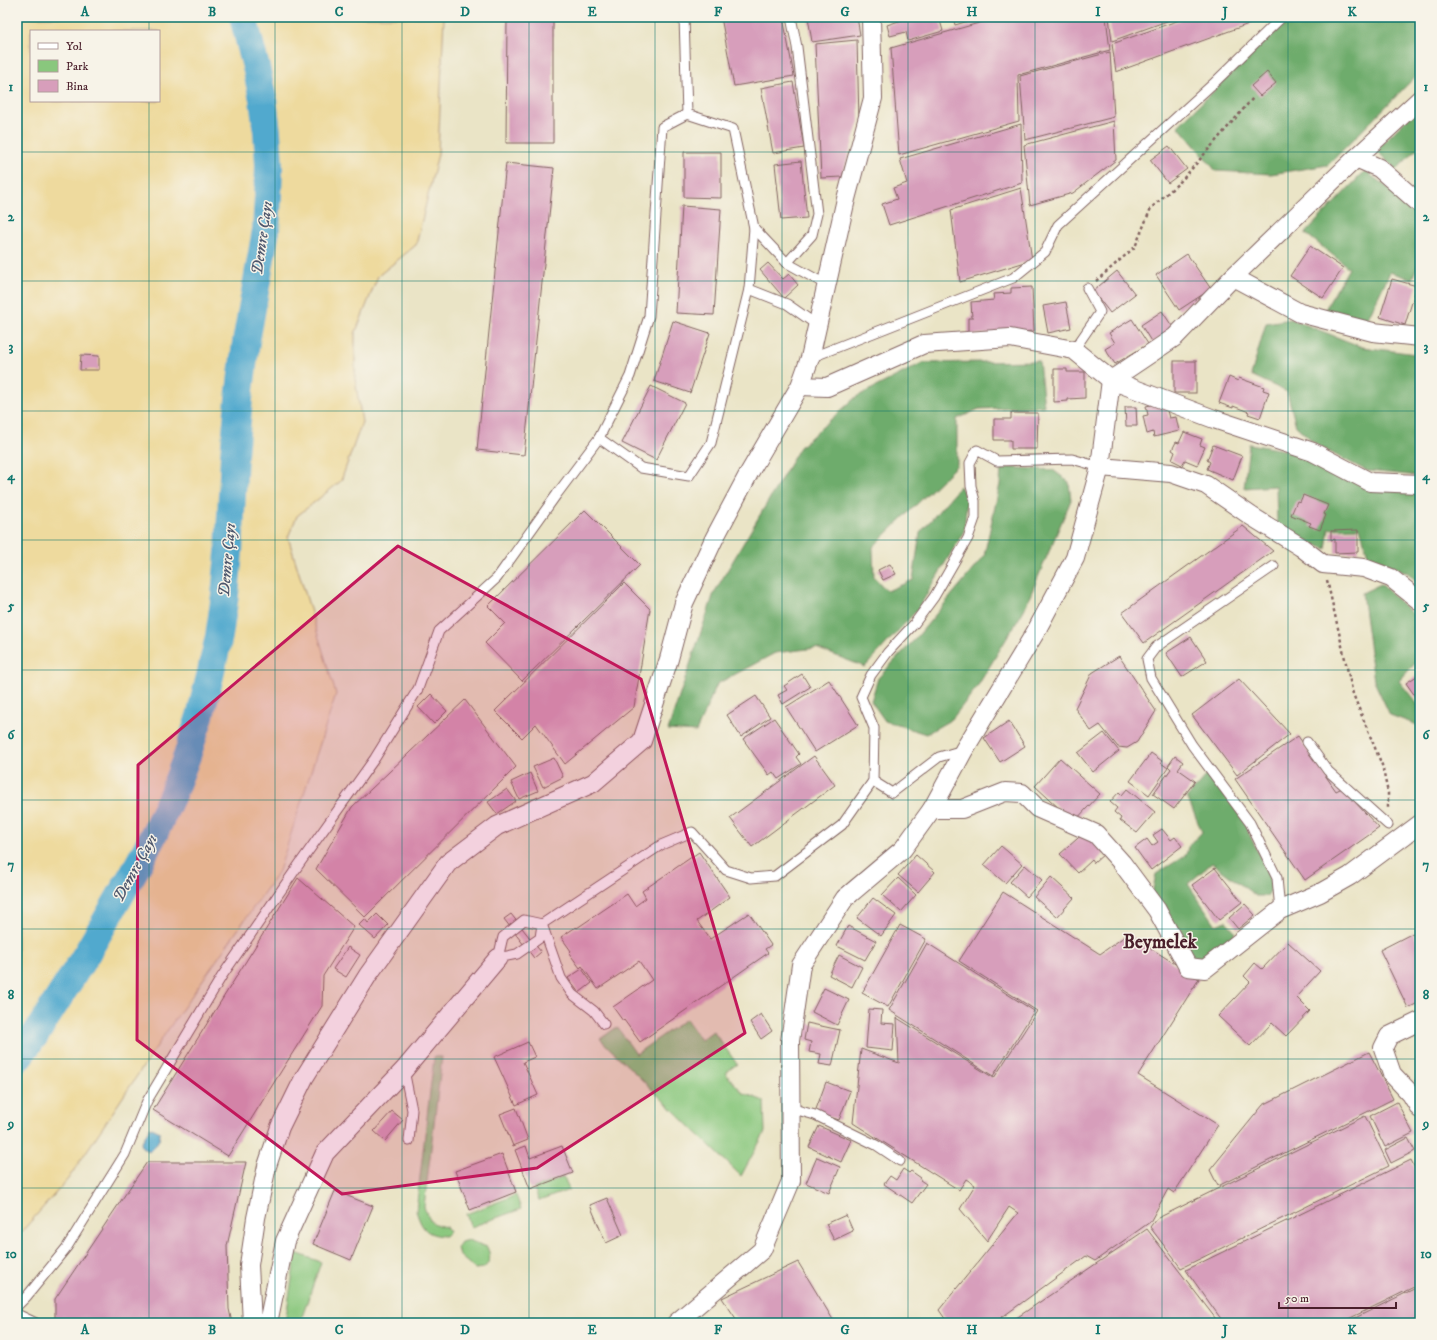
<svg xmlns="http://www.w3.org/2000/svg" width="1437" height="1340" font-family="'IM FELL DW Pica',serif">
<rect width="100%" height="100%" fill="#f7f3e8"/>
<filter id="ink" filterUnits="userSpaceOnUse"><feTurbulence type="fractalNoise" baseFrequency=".025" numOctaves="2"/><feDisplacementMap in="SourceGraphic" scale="8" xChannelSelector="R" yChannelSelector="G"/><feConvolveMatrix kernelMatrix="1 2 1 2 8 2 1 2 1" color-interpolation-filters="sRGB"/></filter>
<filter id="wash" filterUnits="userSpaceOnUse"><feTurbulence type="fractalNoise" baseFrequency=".012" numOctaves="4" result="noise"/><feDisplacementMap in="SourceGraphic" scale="16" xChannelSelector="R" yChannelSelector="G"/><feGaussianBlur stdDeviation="0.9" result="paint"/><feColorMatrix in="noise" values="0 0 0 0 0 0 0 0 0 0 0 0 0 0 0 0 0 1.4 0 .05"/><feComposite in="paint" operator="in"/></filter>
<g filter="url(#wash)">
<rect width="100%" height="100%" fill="#eae4c6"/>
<!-- green -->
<g fill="#89c77d" stroke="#6a7354">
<polygon points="686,1019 701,1040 713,1031 737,1064 725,1073 743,1093 764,1101 765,1132 741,1176 600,1039 617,1027 636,1054"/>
<path d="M434,1057H442L424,1207C430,1221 430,1224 446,1227L449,1232L445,1236C425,1235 422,1228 416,1211Z"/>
<polygon points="564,1177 569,1190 539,1201 534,1188"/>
<polygon points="516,1195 521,1209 471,1227 466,1214"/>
<path d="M468,1240L487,1247C491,1256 491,1260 484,1268L475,1269L459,1255L457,1248L461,1242Z"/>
<polygon points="296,1253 321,1262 300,1323 285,1323"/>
</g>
<!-- forest -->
<g fill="#6eac6c" stroke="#5c664c">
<polygon points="1289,17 1420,17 1420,72 1328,165 1271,174 1216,171 1178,126"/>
<polygon points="1420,106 1420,146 1396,170 1376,150"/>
<polygon points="1365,171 1420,211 1420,260 1412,279 1390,272 1366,322 1324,311 1349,268 1305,233"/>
<polygon points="1291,319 1362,347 1416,354 1420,353 1420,476 1367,471 1318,446 1296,426 1287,392 1251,375 1266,323"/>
<polygon points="1039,361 1044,406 979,409 957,419 957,465 873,547 874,577 887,591 913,580 920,533 960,486 967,499 964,531 918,609 865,667 816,648 775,653 717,684 696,732 668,730 714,593 800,447 856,397 922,363"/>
<polygon points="1249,444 1296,452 1420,491 1420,585 1408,573 1368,555 1360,528 1329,529 1326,549 1295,536 1277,523 1276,486 1244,488"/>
<polygon points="1001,467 1053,470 1069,482 1071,500 1024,610 977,687 952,719 926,734 885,721 871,701 878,678 917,637 984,556 1000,484"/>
<polygon points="1381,584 1420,621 1420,658 1399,681 1420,707 1420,726 1390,715 1374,681 1362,593"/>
<polygon points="1208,774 1241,816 1270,878 1271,890 1267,896 1256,896 1212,863 1188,884 1216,925 1226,921 1235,931 1234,936 1198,962 1188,955 1152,894 1156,874 1186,855 1188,847 1202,832 1187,797"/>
</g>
<!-- sand -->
<path fill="#eeda9e" stroke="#9c7c64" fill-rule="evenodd" d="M17,17H444L438,154L416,245L378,276L355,334V379L362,422L341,481L297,516L288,537L336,694L279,871L167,1031L68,1179L17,1237ZM31,31H159V101H31Z"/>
<!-- water -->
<path fill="#51a9ce" stroke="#4e647c" d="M150,1127L160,1132C161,1138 155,1148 149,1151L142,1147L141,1143Z"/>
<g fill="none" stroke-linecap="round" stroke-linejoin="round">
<!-- river -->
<polyline stroke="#51a9ce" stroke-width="28" points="17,1059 36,1034 87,953 139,863 155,832 172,795 187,756 200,716 210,676 219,636 225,595 229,553 234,455 239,399 246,342 266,230 268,197 269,165 267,132 263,99 256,67 243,17"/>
</g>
<g id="blocks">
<!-- building -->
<g fill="#d79ebb">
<polygon points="507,17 553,17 553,143 506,143"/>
<polygon points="721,17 783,17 794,76 734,86"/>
<polygon points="808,17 857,17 860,35 812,42"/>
<polygon points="902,17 939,17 943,31 908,41 906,32 890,36 887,25 902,20"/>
<polygon points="953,17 982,17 955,25"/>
<polygon points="1000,17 1106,17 1110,50 1018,75 1019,121 899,155 891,48"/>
<polygon points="1109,17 1178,17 1112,41"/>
<polygon points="1188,17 1268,17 1116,72 1112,44"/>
<polygon points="857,40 859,121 842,177 821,178 815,44"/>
<polygon points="1110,52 1114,117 1025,140 1020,76"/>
<polygon points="1267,72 1276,83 1260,96 1251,86"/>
<polygon points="793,82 804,148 773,153 761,88"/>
<polygon points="1114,121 1116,160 1073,193 1030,205 1024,145"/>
<polygon points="1021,124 1022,183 889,225 882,204 897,199 893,188 907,183 900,159"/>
<polygon points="1169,146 1187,169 1168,183 1150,160"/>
<polygon points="684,152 721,152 721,198 684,197"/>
<polygon points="801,161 807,218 781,220 775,164"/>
<polygon points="506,163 554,168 524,455 477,450"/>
<polygon points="1021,188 1032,260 960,282 951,210"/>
<polygon points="682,206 721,209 714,315 676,313"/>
<polygon points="1310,246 1343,268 1323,298 1290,276"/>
<polygon points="1187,254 1211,289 1179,310 1156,275"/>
<polygon points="768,263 783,279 789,274 798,285 784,298 760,270"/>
<polygon points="1117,271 1135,294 1110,313 1093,291"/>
<polygon points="1392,279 1417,286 1405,325 1380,317"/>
<polygon points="1032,287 1034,331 968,335 968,318 972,318 971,302 994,300 993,294 1011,293 1011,288"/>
<polygon points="1066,302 1071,328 1048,333 1043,306"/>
<polygon points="1162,311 1174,329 1152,343 1141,325"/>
<polygon points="1132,319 1148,344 1115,364 1105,349 1115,343 1109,333"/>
<polygon points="673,321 710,333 690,393 654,381"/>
<polygon points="81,355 99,356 99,370 80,370"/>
<rect x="1174" y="361" width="22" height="32"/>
<polygon points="1054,369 1067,369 1067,372 1085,372 1085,398 1068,399 1068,401 1054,402"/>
<polygon points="1229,377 1238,381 1239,378 1264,387 1263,390 1269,392 1260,418 1248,414 1249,412 1233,406 1233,408 1219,403"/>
<polygon points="651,386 685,403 656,460 622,443"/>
<polygon points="1161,403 1166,407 1169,418 1176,417 1179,431 1154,437 1153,432 1147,434 1143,416 1148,415 1146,406"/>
<polygon points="1125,407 1136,407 1137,426 1126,426"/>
<polygon points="1011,413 1038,413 1037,449 1011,449 1011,440 994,440 994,419 1011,419"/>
<polygon points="1184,432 1202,439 1200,445 1205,447 1197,465 1185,460 1182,465 1172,460 1175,452 1172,450 1176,442 1179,443"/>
<polygon points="1213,445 1242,456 1233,480 1207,469 1210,462 1207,460"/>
<polygon points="1303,495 1328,505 1324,514 1326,515 1320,530 1309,526 1311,523 1291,515 1297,501 1300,502"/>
<polygon points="585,510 640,565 522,681 485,643 505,623 488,606"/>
<polygon points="1243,526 1273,551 1144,643 1122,613"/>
<polygon points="1358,530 1358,552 1335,553 1335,539 1331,540 1331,531"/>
<polygon points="890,564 896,574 883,580 878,570"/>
<polygon points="624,583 650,609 634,707 565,764 536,724 522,738 495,711"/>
<polygon points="1191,637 1207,661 1182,677 1166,653"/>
<polygon points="1119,656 1156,711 1137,742 1127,748 1118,747 1100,725 1091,731 1075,708 1092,673"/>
<polygon points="802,674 810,687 783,704 778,695 787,690 784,686"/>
<polygon points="1420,674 1420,703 1406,683"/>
<polygon points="1239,679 1290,734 1237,775 1192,715"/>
<polygon points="829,680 858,725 815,752 786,707"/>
<polygon points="431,694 447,711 434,724 418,707"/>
<polygon points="756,696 770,717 741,737 727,715"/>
<polygon points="465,700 516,767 365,917 316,869 352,807"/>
<polygon points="774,718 799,754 796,757 801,764 778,779 773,772 769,775 743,739"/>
<polygon points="1009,721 1025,746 1000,762 984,738"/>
<polygon points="1104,733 1119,751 1093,772 1078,753"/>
<polygon points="1298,736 1336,791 1342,788 1379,828 1305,880 1235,779"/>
<polygon points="1151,753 1162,761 1161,763 1168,768 1149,795 1130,781"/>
<polygon points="814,756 835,785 752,847 730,818"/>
<polygon points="1175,756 1183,762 1178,769 1195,781 1174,809 1153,794 1171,769 1168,766"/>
<polygon points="554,758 563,777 543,787 533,767"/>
<polygon points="1060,758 1100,794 1074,822 1035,786"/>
<polygon points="530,773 538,791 519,799 511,782"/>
<polygon points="507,789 516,801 497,814 488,802"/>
<polygon points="1127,789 1155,812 1137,833 1120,820 1121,818 1114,812 1117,808 1110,802 1119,792 1122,795"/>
<polygon points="1162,829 1171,840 1175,837 1182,846 1151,870 1135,848 1147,839 1152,846 1158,842 1153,835"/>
<polygon points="1086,831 1105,853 1094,863 1092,860 1078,873 1060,854"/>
<polygon points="1001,846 1022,864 1005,883 984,865"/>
<polygon points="699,852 730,897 697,921 710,939 749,913 771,945 765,949 768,953 640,1042 624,1020 623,1021 613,1007 652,980 639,961 598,989 582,966 580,968 569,953 571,951 561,937 576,927 577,928 627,894 635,906 646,898 642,891"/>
<polygon points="916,855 935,872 918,892 898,875"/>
<polygon points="1025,865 1042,880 1027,897 1010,882"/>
<polygon points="1215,868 1242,902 1219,920 1192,885"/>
<polygon points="1051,877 1074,898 1057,917 1034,897"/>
<polygon points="298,878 354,927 323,976 322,1006 228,1156 153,1110"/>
<polygon points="898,878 916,895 901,912 882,895"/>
<polygon points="1003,892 1100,954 1128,934 1199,979 1138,1075 1218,1125 1174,1193 1168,1189 1150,1222 1095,1261 1086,1256 994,1323 948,1323 939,1310 1018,1213 1009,1207 987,1241 960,1209 975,1185 966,1179 959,1190 853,1123 861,1049 899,1063 897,1018 994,1078 1037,1011 959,961"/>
<polygon points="873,898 896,915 881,936 857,918"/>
<polygon points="1245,904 1255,915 1238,929 1229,918"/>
<polygon points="377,914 388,925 375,939 359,925 365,919 368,923"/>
<polygon points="511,914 541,952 534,958 504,919"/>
<polygon points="900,925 926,939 888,1007 862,993"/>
<polygon points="848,926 876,941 865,960 837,946"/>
<polygon points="1413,933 1420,947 1420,1002 1408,1008 1380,950"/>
<polygon points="1288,942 1320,971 1296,997 1310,1011 1286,1036 1272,1023 1250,1046 1218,1016 1250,982 1244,976 1255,963 1262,969"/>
<polygon points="927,943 1034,1011 993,1076 889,1010"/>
<polygon points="348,947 360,955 346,977 333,969"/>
<polygon points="839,955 862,967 852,987 829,975"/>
<polygon points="582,969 592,983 579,993 568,978"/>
<polygon points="824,988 849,1000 837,1025 812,1012"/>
<polygon points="869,1009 882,1010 881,1023 895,1024 893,1051 866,1048"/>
<polygon points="761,1014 772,1031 761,1039 750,1022"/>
<polygon points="807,1023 840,1030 832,1066 819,1064 821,1054 809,1052 811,1042 804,1040"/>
<polygon points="528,1042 535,1057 523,1062 538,1095 516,1105 494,1057"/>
<polygon points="1369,1052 1393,1099 1218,1186 1210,1170 1263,1105"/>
<polygon points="1420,1077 1420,1090 1415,1080"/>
<polygon points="826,1082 850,1091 839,1120 815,1112"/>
<polygon points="1397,1102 1413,1133 1385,1147 1370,1116"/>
<polygon points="516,1108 528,1140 513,1146 500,1114"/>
<polygon points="392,1111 403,1120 385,1141 374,1131"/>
<polygon points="1365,1116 1389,1166 1181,1268 1150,1227 1156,1219"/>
<polygon points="819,1126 851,1140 841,1162 809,1147"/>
<polygon points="1408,1138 1415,1151 1391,1163 1385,1150"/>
<polygon points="526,1146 530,1158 562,1146 573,1173 530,1189 515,1150"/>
<polygon points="502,1154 516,1192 470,1210 455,1171"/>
<polygon points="817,1157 840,1167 829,1193 806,1183"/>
<polygon points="1411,1160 1420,1179 1420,1284 1340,1323 1224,1323 1186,1270"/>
<polygon points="147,1162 246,1162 227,1246 229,1309 232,1323 55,1323 55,1299"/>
<polygon points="903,1169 909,1173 911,1171 921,1178 920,1180 926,1184 912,1203 884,1184 890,1176 896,1180"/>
<polygon points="335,1191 373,1206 351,1260 313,1244"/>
<polygon points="607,1198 623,1235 606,1243 590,1205"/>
<polygon points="846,1215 853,1231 834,1240 826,1224"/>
<polygon points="1147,1229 1219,1323 1009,1323 1012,1321"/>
<polygon points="798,1262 835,1323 739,1323 722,1298"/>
<polygon points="1420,1286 1420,1323 1345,1323"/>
</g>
</g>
</g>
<g filter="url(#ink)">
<use href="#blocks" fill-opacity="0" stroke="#826461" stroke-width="1"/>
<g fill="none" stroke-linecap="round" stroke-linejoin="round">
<defs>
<g id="service">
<polyline points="684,17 687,114 733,129 754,228 787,263 827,285"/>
<polyline points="754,228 749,289 787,304 817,325"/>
<polyline points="787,263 812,235 817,214 797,47 791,17"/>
<polyline points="1074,350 1100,312 1087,288"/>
<polyline points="810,358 1013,278 1045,252 1058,225 1215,82 1282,17"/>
<polyline points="599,438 641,468 689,476 711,443 749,289"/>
<polyline points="1274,566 1156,647 1147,659 1151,678 1192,745 1250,823 1277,878 1280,910"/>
<polyline points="1307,742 1328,771 1388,825"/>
<polyline points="873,781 892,793 939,757 963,750"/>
<polygon points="524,920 542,924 540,938 517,954 498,958 503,937"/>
<polyline points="604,1024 594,1011 572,994 561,978 542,924 661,845 692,832 726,870 751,878 775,876 842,825 873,781 874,728 861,697 871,675 888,652 914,624 934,597 968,538 975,518 975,501 971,486 970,463 977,450 997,461 1072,459 1100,467"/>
<polyline points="404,1070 412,1110 409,1141"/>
<polyline points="790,1108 815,1115 876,1145 900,1161"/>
<polyline points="17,1306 27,1296 67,1247 125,1154 147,1101 222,976 300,863 375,758 418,689 439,631 497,578 557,494 599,438 630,376 649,316 662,127 687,114"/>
<polyline points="17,1314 36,1323"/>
</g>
<g id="minor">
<polyline points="1356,158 1379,168 1420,204"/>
<polyline points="1233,277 1300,313 1373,332 1420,337"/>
<polyline points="800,386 827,387 924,344 1010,338 1074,350 1111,380 1175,337 1233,277 1356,158 1420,99"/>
<polyline points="1100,467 1171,473 1206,485 1251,516 1301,547 1323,564 1364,568 1391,578 1420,601"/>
<polyline points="932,809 962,809 1005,792 1022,793 1037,808 1096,834 1122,863 1157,910 1188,967 1205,969 1280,910 1320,893 1350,876 1420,824"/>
<polyline points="1420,1021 1389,1036 1383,1048 1392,1074 1411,1094 1420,1109"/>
<polyline points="252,1323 249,1265 256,1218 267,1166 280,1127 304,1078 368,975 448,863 497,826 593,783 642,741 669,659 684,603 714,539 749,473 800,386 810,358 846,199 873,98 871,17"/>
<polyline points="268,1323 285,1241 325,1153 404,1070 498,958"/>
<polyline points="676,1323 762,1250 791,1181 790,1041 801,965 845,898 903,849 932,809 964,750 1035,633 1075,558 1100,467 1111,380 1214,419 1313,452 1370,482 1420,484"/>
</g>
</defs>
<!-- service casing -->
<use href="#service" stroke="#826461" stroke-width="11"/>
<!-- minor casing -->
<use href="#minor" stroke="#826461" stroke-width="20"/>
<!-- path -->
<g stroke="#826461" stroke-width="2.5" stroke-dasharray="3 3" stroke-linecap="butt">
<polyline points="1096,281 1135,247 1151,208 1182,180 1253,98"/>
<polyline points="1327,580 1353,694 1382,765 1388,793 1388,809"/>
</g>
<!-- service -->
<use href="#service" stroke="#fff" stroke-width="9"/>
<!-- minor -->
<use href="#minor" stroke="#fff" stroke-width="18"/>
</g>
</g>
<!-- marked area -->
<path fill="#c2185b" fill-opacity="0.2" stroke="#c2185b" stroke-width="3" stroke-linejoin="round" d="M398,546L641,679L745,1033L537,1168L342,1194L137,1040L138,765Z"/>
<!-- grid -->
<path fill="none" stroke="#0f766e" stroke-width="1" stroke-opacity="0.55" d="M149,17V31M275,17V1323M402,17V1323M529,17V1323M655,17V1323M782,17V1323M908,17V1323M1035,17V1323M1162,17V1323M1288,17V1323M149,101V1323M17,152H1420M17,281H1420M17,411H1420M17,540H1420M17,670H1420M17,800H1420M17,929H1420M17,1059H1420M17,1188H1420"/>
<g text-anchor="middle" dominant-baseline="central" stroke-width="3" stroke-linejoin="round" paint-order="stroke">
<!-- water labels -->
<g font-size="16" font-style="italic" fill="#4d566c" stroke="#f7f3e8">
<text transform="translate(262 238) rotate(-82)">Demre Çayı</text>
<text transform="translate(227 560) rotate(-85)">Demre Çayı</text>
<text transform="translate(135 868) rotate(-61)">Demre Çayı</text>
</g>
<!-- district labels -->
<g font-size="19" font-weight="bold" fill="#4a1f2b" stroke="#f7f3e8">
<text x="1160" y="942">Beymelek</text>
</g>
</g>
<!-- margin -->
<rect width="1437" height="1340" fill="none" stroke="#f7f3e8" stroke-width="44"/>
<!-- legend -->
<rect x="30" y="30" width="130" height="72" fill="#f7f3e8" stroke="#b29e9c"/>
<rect x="38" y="43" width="20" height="6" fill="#ffffff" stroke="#b29e9c"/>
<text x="66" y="50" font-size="12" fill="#4a1f2b">Yol</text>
<rect x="38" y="60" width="20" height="12" fill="#89c77d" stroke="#b29e9c"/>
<text x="66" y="70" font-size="12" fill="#4a1f2b">Park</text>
<rect x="38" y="80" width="20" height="12" fill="#d79ebb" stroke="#b29e9c"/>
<text x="66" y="90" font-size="12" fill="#4a1f2b">Bina</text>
<!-- scale -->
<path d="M1279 1302v6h117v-6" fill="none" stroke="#4a1f2b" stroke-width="2"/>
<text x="1285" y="1302" font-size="12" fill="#4a1f2b" stroke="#f7f3e8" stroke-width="3" paint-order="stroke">50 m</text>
<rect x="22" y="22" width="1393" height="1296" fill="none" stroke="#0f766e" stroke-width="1.5"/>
<g font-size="13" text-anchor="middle" font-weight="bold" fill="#0f766e">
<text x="85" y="16">A</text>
<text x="212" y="16">B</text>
<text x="339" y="16">C</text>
<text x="465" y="16">D</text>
<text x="592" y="16">E</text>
<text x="718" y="16">F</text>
<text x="845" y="16">G</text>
<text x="972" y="16">H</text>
<text x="1098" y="16">I</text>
<text x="1225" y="16">J</text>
<text x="1352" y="16">K</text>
<text x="11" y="91">1</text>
<text x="1426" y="91">1</text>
<text x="11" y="221">2</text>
<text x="1426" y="221">2</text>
<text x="11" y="351">3</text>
<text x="1426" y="351">3</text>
<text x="11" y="480">4</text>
<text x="1426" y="480">4</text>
<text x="11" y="610">5</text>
<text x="1426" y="610">5</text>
<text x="11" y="739">6</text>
<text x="1426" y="739">6</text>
<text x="11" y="869">7</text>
<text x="1426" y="869">7</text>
<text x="11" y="999">8</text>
<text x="1426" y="999">8</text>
<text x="11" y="1128">9</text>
<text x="1426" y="1128">9</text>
<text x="11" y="1258">10</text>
<text x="1426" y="1258">10</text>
<text x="85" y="1334">A</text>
<text x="212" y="1334">B</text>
<text x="339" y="1334">C</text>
<text x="465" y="1334">D</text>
<text x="592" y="1334">E</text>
<text x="718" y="1334">F</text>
<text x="845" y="1334">G</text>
<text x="972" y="1334">H</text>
<text x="1098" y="1334">I</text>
<text x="1225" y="1334">J</text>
<text x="1352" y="1334">K</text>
</g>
</svg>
